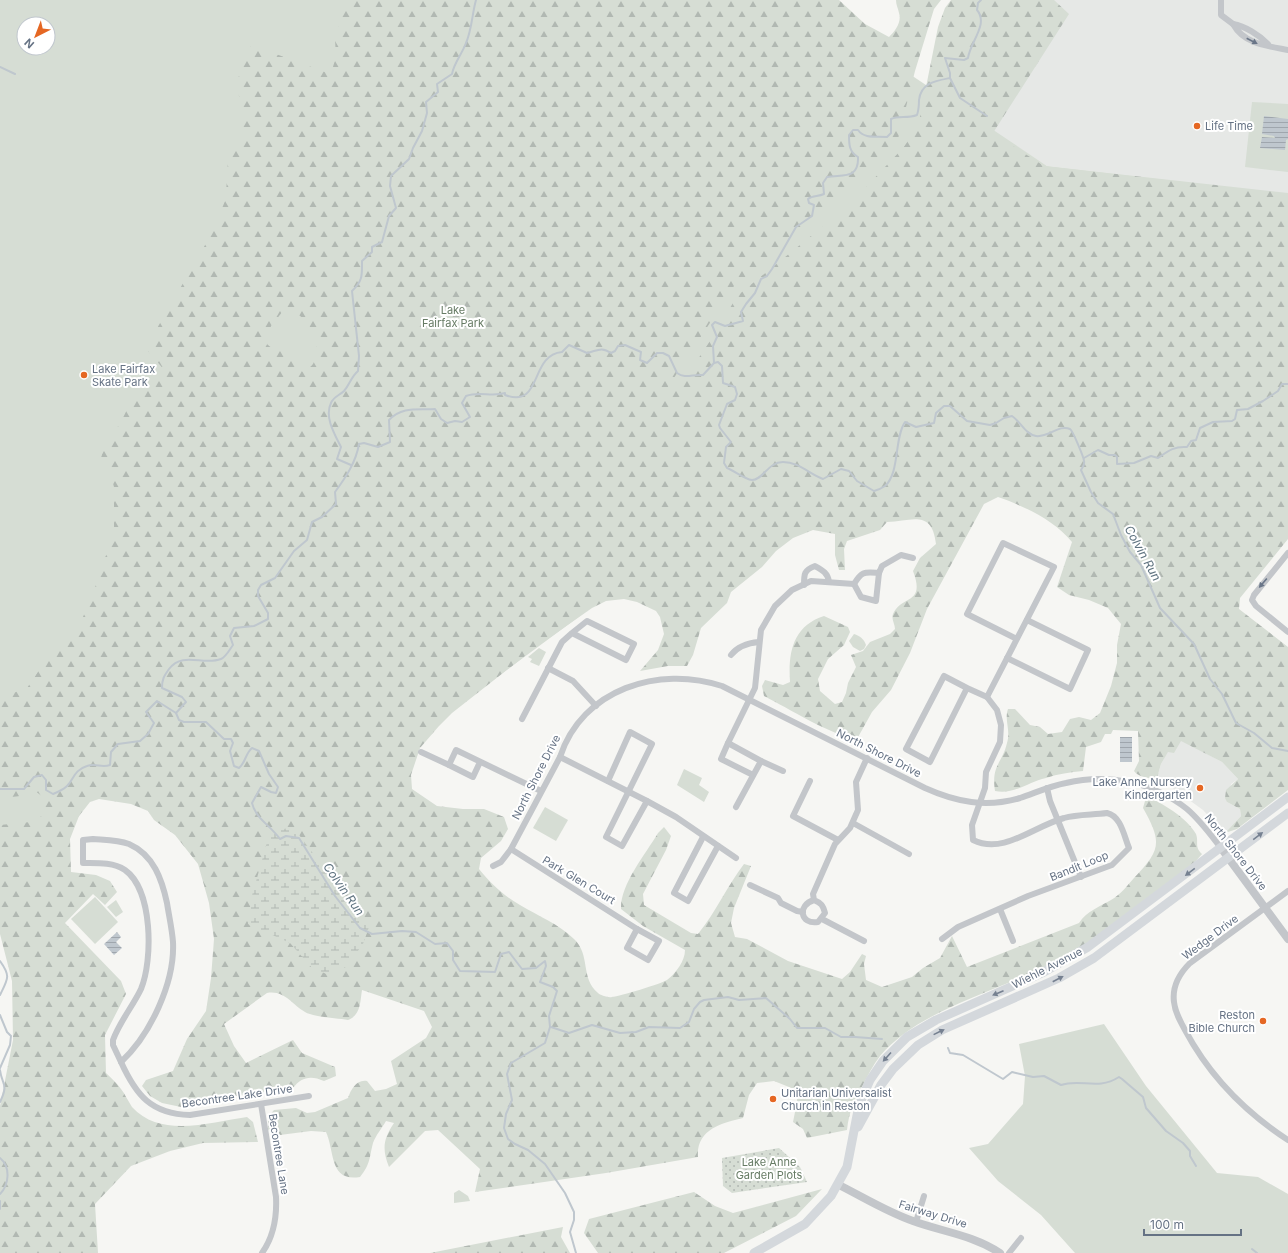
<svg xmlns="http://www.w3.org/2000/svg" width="1288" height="1253" font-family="Inter,sans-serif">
<defs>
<pattern id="forest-firs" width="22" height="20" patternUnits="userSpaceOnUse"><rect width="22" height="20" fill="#d6ddd4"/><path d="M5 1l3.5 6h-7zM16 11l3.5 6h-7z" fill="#b1b8b2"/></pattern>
<pattern id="wetland-marsh" width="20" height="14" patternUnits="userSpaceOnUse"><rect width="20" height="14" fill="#d6ddd4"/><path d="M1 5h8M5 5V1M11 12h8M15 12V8" fill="none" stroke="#b1b8b2"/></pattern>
<pattern id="garden-dots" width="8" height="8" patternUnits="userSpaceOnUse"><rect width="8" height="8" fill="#d6ddd4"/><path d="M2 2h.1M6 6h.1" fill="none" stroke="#b1b8b2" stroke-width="1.8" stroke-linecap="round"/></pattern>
<pattern id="water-rules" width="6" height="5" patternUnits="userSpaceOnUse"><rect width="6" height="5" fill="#bfc7ce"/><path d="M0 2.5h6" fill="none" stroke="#9fa6ad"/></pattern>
</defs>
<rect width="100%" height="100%" fill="#f6f6f3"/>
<!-- built -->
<g fill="#e6e8e6">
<polygon points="1027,0 1288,0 1288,194 1047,166 987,127"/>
<polygon points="1181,740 1222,762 1238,779 1231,784 1227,802 1240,809 1241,816 1225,833 1203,810 1170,786 1154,778 1157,778 1161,764 1168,751"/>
</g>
<!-- green -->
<g fill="#d6ddd4" fill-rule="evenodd">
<path d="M0,0H780L908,73L1047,166L1288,194L745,494L393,754L249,559L59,836L0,854ZM24,24H48V48H24Z"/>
<polygon points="1252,102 1288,104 1288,172 1245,167"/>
<path d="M854,634C860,636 864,639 866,645L864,649L860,651L853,647L849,641Z"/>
<polygon points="539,648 546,652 539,666 530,662 532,659 528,657"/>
<polygon points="684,769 702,778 699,785 709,792 704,802 677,785"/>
<polygon points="545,807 568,820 556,841 533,828"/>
<polygon points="95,897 118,922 95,944 71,919"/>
<polygon points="116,900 123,912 116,917 107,907"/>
<polygon points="1104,1024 1146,1086 1217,1173 1258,1177 1288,1194 1288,1253 1075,1253 1041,1215 998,1181 969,1148 988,1144 1023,1104 1025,1076 1019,1044"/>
<polygon points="459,1190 468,1196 470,1201 454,1203 454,1193"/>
</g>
<!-- forest -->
<g fill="url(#forest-firs)" fill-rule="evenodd">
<path d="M346,0H839L865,24L889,37C895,31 902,22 899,13C898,8 896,5 896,0H941L934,9L915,71L897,143L837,204L734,286L668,387L678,389L716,332L737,296L848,206L903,148L918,127L938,27L945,8L951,0H1054L1069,14L993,133L1044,166L1288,193V539L1240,598L1239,609L1288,647V790L1237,829L1225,833L1241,816L1240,809L1227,802L1225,798L1226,790L1238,779L1222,762L1181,741L1174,753L1168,752L1161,764L1157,778C1150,779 1138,777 1134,771L1139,761L1138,731L1113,730L1111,734H1105L1101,742L1086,747L1083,771C1070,772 1058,774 1046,778C1028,782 1014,795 995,791C991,765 1002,764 1007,743C1011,730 1004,720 1008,709H1015L1030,725L1040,727L1048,734L1062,732L1070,719L1079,717L1091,720L1100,713L1111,686L1117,663V645L1121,624L1108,608L1089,600L1069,595L1057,587L1072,542C1054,520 1024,506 998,497L984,504L927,609L910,653L891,690L872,712L857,739C832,736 788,708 764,696L762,686L765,680L783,685L790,682C788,652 793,626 824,616L848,627L850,632L844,645L828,659L818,679L820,691L835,704L842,702L846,693L848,683L856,667L851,655L863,651L870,642L890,634L895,629C895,624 891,619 893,614C901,595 926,605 913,571L920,558L936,544C932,509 912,521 887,522L880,530L847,541L844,549L845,570H839L835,555V534L813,530L793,538L776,551L762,567L731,592L727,603L701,628L693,655L687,666H668L640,671L658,650L664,634L660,617L656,611L637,602L624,599L606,601L592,608L535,648L452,713L439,726L420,748L411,775L412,789L437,806L463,809H484L504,817L508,829L501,841L481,858L479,869C490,883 504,896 520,905C538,916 559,924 574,939C591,955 580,978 598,993C600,995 608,998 612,997C620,996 661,984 667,980C676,973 685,961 685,950L643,926L621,909C620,885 645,855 658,833L664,827L671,836L666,850L643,894L644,905L691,933L698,934C716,912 727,886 744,864L751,866L734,908L731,923L735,937L747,939L788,961L842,979L850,972L862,954L866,956L864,964L866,980L882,987L912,977L923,968L940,958L952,936L967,967L1079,923C1087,911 1099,907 1111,900C1120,895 1127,886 1134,878C1160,851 1163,843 1143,808L1145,801L1151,798C1166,806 1187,818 1196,834C1199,842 1194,847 1202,854L1195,862C1152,894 1110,931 1063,958C1007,989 921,1007 880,1056C873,1065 868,1075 863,1085C854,1100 849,1112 847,1130L807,1138L803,1129L793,1122L797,1102V1093L794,1089L774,1081L757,1083L749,1095L743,1118C721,1123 696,1130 698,1157L606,1173L475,1192L480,1169L438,1130L425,1131L389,1167C382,1150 383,1139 394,1123L386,1121C382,1128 376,1135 373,1143C369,1158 371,1163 360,1177C329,1182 335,1152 326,1132L311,1131L272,1136L268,1129V1117L274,1110L296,1108L307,1113L315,1112L348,1098C351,1089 357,1079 367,1081L375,1091L386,1089L397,1084L391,1061L426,1038L432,1027L424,1011L362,990C360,1002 361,1015 348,1020C337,1018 313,1017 305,1012C292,1005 285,990 267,993L224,1024L234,1046L246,1063L293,1040L302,1053L335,1067L336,1076L324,1081C311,1075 301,1077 293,1088L222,1098L181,1107L162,1103L150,1096L142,1086L146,1080L173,1071L187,1039L206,1011L211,978L214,939L209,903L198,864L175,835L154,820L148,811L131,804L99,799L90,802L79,816L70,839L71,872L96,875L110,881L117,892L105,905L93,894L65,923L121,981L126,994L105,1035L106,1073C111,1078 117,1083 121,1089C125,1094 128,1101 132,1107C161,1139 211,1122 247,1117L253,1122L258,1142L203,1143L170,1151L131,1166L95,1204L98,1253H0V1106L13,1040L12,981L0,934V825L30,822L42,816L46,799L35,791C20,795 10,803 0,788V689L13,693L27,688L42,666L73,639L87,608L95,588L102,563L110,548L114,532V487L109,469L101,458C104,444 113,435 120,423C127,412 129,401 139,391C148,383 157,384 166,372L147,350L152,337L212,233L225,201L228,170L226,150L241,137L243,128L237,81L251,45L325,72L332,70L336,57L335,39ZM289,310C309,316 324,345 313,364C311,367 306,370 303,372C296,366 296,356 288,351C279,352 273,350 267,344L271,326L283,311Z"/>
<polygon points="822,1189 796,1216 724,1253 598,1253 584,1233 589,1219 694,1192 715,1206 733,1213"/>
<polygon points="563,1227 561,1237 570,1253 430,1253"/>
</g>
<!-- wetland -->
<polygon fill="url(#wetland-marsh)" points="293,827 369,927 363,944 346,967 329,975 312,968 290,943 248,924 251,899 270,832"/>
<!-- garden -->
<polygon fill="url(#garden-dots)" points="779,1148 800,1167 807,1182 732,1193 723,1186 722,1158"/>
<!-- water -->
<g fill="url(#water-rules)">
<polygon points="1264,116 1288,119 1288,139 1286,140 1285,150 1260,148 1262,137 1275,138 1274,136 1262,134"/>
<rect x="1120" y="737" width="12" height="25"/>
<polygon points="117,932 121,937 116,942 122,948 114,955 104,944"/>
</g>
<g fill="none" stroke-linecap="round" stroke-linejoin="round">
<!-- stream -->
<g stroke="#bfc7ce" stroke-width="2">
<polyline points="0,67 15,74"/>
<path d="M950,78V73L945,58L964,60L968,58C970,42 989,24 977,10L978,3L981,0"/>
<path d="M714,363L713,346L717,337L712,325L715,322L725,326L743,321L741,312L746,304L755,293L761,279L767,276L772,269L796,227L812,216L814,205L809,203L808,199C813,195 818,197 824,194L823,183L827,177C842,174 859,180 858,157C849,152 849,144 849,135L853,130H858C864,139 877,136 887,137L891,133V119C899,115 907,119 917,115C919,109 919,106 919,100C921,83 935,81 950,78L960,98L987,116"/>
<path d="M1084,458L1098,450L1109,455H1115L1117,457V464L1134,463L1151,456L1158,458C1168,451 1174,446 1187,447L1191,441L1196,440L1200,428L1213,422L1232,421L1235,419L1237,410L1248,409L1263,401L1278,391L1282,384H1288"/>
<path d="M351,465L337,459L341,447C335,435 324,417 331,403C333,397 340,395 344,391C350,384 351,377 358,371L359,356L352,291C363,281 362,275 362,261L372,252V247L382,242L389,216L396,208L390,186L391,176L409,159L413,148L422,131L427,113L426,102L438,92L437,84L452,74C454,63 462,54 466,43C472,29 472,14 476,0"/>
<path d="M176,713L186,702L182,697L162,688C162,679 164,676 169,669C183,651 203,666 221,659C226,657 230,649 233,645L230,636L234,628L254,626L268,619V613L258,596V590L261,585L275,578L294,551L307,540L312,522L322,517L336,504L335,492C346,477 356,462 359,444L364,443L378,447L390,442L389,420C402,406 418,410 435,409L441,419L447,423L455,421L462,422L470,417L462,403L466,396C479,391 492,397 505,393V395C543,409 529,355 562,352L569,345L587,353C597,351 601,346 611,353L615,351L618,346L625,345L641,352L640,360L647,363L657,353H663L669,356L677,373C685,379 693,374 703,375L714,363L718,362L722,366L723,383L735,387L737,394L735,400L727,404L719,425L720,428L731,442L726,447L724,463L727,468C735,471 744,479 752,480C763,480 768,462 783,462C799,462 809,474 823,479L841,469L849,471L857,481L874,491C878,490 882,488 885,486C900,473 894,438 905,422L916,427L934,423L936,413L944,406H950L967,421L990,425L996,423L1004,418L1012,416C1021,422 1025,434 1036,436C1048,438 1059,424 1070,429C1073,431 1084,458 1084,461C1085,464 1083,467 1081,470L1091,492L1098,503L1113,514L1121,535L1130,552L1141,565L1160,608L1194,644L1210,679L1222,694L1236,723L1254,733L1272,748L1288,751"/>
<path d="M0,789H24L34,777L42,775L46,780V790L53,794C58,792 63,790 67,786C74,779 74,770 87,766C95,763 102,768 110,765L111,752L118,744L140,741L148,734L154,723L146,712L157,701L176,713L179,720L184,722H206L224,739H231L233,743L230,751L234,766L239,768C246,762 245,754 252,748L259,751L269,774L278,787L276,793L271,792L261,787L252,803C256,819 270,825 280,839L286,836L299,838L335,896L360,928L372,934L402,931L416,932L435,944L447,943L453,951V960L460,971L495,972L501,954L509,952L522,969L536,968L545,961L546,966L540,982L553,987L557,991L549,1016L550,1027L545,1043L511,1063L507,1074L512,1100L506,1114L504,1128L508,1139L515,1144L528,1150L545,1164L565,1193L574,1212V1220L570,1232L576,1253"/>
<path d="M0,961C11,976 8,979 0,995"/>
<polyline points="0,1015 7,1032 11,1036 10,1045 0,1068"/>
<polyline points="551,1027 569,1033 592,1025 620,1033 636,1032 649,1027 680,1028 689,1022 694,1009 700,1002 704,1000 728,997 739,1000 766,998 790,1019 797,1028 825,1028 841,1037 855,1037 882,1039"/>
<path d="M948,1048L950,1053L963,1055L1003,1079L1012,1072L1033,1077L1044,1076L1061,1085C1081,1078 1097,1091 1119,1077L1122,1079L1143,1097L1146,1108L1166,1131L1183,1143L1190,1151V1156L1196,1166"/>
<path d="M0,1070C2,1086 9,1083 0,1102"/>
<path d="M0,1158C11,1167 9,1185 0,1194"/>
<polyline points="0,1201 0,1209"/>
<polyline points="1252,1249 1257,1253"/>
</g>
<!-- minor -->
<g stroke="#c3c6ca" stroke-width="6">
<polyline points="1221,0 1221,15 1233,24"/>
<path d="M1268,44C1259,35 1245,26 1233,24C1244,44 1267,46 1288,50"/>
<polyline points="1288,553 1254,595 1252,600 1256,606 1288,632"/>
<polyline points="854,584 861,597 876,601 879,573"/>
<path d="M804,585C804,574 804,570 815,566C822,570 828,573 829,582"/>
<path d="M731,655C738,646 747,643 759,642"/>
<polyline points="1007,658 1070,689 1088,650 1027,620"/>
<polyline points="548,668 573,681 596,706"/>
<polyline points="987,697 1054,567 1003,543 967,614 1017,639"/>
<polyline points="522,719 562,642 572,633 626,660 634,644 587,621 572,633"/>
<polyline points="728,743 721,759 753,775"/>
<polyline points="421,752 449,765"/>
<polyline points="560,757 647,801 676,817 736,858"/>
<polyline points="761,761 783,771"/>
<polyline points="480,762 473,777 449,765 456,750 541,791"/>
<polyline points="608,781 630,732 652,744 606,837 622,846 647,801"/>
<polyline points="810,781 793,816 838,840"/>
<polyline points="1047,788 1050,801 1081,877"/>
<path d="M736,807L761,761L728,743L755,688L761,630L775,606L792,590L811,581L854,584C862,571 864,572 879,573L882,566L901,555L913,558"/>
<polyline points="853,823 909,854"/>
<polyline points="703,837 674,893 688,901 718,846"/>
<path d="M93,839C105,840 118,840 129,844C154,855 162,880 167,903C169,916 172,929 173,942C175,983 150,1035 121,1062L113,1045V1040C120,1021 133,1006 141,989C153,960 153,890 125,870C113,862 97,863 83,863V840Z"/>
<polyline points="511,849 637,929"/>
<path d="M493,866L501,862L511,849L560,757C582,689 659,665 722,686L925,788C956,802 986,808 1020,798C1035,793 1050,786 1066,783C1108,773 1153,782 1187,809C1200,820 1210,834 1221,848"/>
<polyline points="750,885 778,898 781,903 797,911 803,912"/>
<path d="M1288,891L1190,963C1180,973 1172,987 1174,1002C1175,1012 1180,1021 1185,1030C1209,1075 1245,1112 1288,1140"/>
<path d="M814,900C821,903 823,905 825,913L818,922C800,925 797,905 814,900L813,894L835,844L850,828L858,810L856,782L867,758"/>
<polyline points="1000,909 1013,941"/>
<polyline points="822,919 864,941"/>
<polygon points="637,929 659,941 648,960 627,948"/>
<path d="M942,939L958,927L1028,896L1112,865L1129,848C1124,836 1121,816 1107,813C1093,815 1077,814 1064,818C1034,826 1004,855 973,840L972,825L985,788L986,772L1000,742L1001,725L997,710L987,697L967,688L930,762L906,749L944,676L967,688"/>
<path d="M121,1062C136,1095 151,1114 190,1115L309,1096"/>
<path d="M261,1104L276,1197C277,1217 274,1236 262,1253"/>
<polyline points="916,1222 924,1196"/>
<polyline points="1009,1253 1021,1238"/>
</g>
<!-- tertiary -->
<g stroke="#c3c6ca" stroke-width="8">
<polyline points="1221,848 1288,939"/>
<path d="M839,1185C863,1197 887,1212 913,1221C943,1232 973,1235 1000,1253"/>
</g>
<!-- secondary -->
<g stroke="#d4d8dc" stroke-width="9">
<polyline points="858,1127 881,1085 893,1069 918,1045 942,1030 1059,978 1094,958 1288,813"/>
<polyline points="754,1253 805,1224 831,1196 847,1167 859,1105 870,1080 883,1061 907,1037 936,1020 1042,973 1088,947 1288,797"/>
</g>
</g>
<!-- one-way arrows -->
<defs><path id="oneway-solid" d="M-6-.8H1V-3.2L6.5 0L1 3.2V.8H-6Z"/></defs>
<g fill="#6a7688">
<use href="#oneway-solid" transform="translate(1252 41) rotate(27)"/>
<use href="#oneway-solid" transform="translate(1263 583) rotate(130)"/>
</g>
<g fill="#768191">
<use href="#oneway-solid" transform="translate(1258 836) rotate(-37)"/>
<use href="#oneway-solid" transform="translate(1190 872) rotate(143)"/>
<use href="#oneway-solid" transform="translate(1058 979) rotate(-28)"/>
<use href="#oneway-solid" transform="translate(998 993) rotate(157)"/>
<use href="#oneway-solid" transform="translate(939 1032) rotate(-26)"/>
<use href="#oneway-solid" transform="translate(887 1057) rotate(132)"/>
</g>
<!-- markers -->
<g fill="#e56723" stroke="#fff" stroke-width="1.5">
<circle cx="1197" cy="126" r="4"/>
<circle cx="84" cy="375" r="4"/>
<circle cx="1200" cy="788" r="4"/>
<circle cx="1263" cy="1021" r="4"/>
<circle cx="773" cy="1099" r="4"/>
</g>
<g text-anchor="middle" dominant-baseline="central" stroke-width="4" stroke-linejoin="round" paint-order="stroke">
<!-- poi labels -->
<g font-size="11" fill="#657284" stroke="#fff" text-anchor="start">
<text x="1205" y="126">Life Time</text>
<text x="92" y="369">Lake Fairfax<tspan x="92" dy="13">Skate Park</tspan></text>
<text x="1192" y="782" text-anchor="end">Lake Anne Nursery<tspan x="1192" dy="13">Kindergarten</tspan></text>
<text x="1255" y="1015" text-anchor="end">Reston<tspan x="1255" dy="13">Bible Church</tspan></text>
<text x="781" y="1093">Unitarian Universalist<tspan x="781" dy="13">Church in Reston</tspan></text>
</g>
<!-- park labels -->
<g font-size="11" fill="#667b64" stroke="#fff">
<text x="453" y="310">Lake<tspan x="453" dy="13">Fairfax Park</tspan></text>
<text x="769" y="1162">Lake Anne<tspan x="769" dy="13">Garden Plots</tspan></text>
</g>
<!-- street labels -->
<g font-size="11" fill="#657284" stroke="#fff">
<text transform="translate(879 753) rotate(27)">North Shore Drive</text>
<text transform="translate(536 777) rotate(-63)">North Shore Drive</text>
<text transform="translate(1236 852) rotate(52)">North Shore Drive</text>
<text transform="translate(1079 866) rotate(-22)">Bandit Loop</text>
<text transform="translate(579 880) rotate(31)">Park Glen Court</text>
<text transform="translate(1210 937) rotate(-37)">Wedge Drive</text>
<text transform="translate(1047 968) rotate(-27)">Wiehle Avenue</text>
<text transform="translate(237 1096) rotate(-8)">Becontree Lake Drive</text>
<text transform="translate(279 1154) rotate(81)">Becontree Lane</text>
<text transform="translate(933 1214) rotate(17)">Fairway Drive</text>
</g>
<!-- water labels -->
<g font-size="12" font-style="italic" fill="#607481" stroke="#fff">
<text transform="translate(1143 553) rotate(61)">Colvin Run</text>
<text transform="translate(344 889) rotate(55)">Colvin Run</text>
</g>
</g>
<!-- north arrow -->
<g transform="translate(36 36) rotate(222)"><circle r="19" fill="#ffffff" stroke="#c1c7ce"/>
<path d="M0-3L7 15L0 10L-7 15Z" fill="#e56723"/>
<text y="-6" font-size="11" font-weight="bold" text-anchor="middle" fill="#657284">N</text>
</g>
<!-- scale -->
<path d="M1144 1229v6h97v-6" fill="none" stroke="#657284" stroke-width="2"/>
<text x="1150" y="1229" font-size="12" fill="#657284" stroke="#ffffff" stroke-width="3" paint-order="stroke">100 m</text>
</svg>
